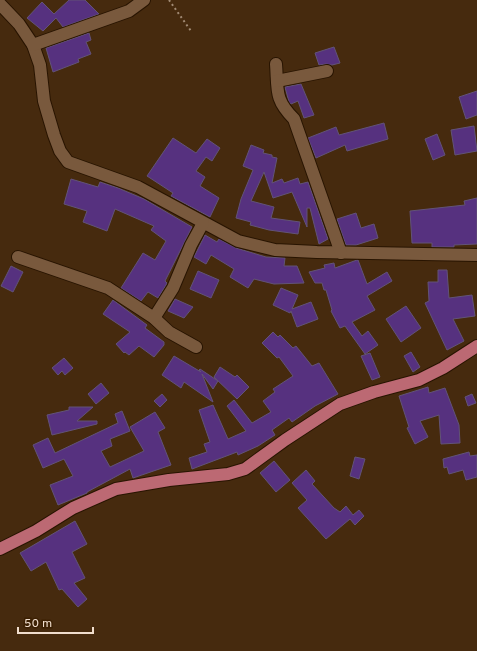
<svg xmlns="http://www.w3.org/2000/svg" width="477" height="651" font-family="Overpass,sans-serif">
<rect width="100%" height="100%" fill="#462a0e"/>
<!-- building -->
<g fill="#56317f" stroke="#625377">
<polygon points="69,0 85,0 99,14 63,27 56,18 43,31 27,18 42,2 54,14"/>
<polygon points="89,33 91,40 86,42 91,54 78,59 79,62 53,72 46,48"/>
<polygon points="334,47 340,63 332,65 326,64 319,65 315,53"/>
<polygon points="301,84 314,115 304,118 298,101 291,104 289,102 285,87"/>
<polygon points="477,91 477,115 466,119 459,97"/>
<polygon points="384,123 388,139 347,151 345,145 316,158 308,138 336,127 339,135"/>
<polygon points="474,126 477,151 455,155 451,130"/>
<polygon points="437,134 445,155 433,160 425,139"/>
<polygon points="173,138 196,153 207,139 220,148 212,161 206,157 196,171 205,177 200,186 219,198 210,217 171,196 173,193 147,176"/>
<polygon points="251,145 264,150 263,153 272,155 272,157 277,158 272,183 282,179 284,183 298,178 300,184 308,182 328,239 319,244 310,208 307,208 307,227 292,192 273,198 264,172 251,201 274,207 271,218 300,222 298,234 269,230 250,225 251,222 236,218 241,199 253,170 243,166"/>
<polygon points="71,179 98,187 100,182 118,188 144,199 192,227 165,281 167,283 166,285 158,298 148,292 141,301 121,288 143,253 155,260 166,241 151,230 154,226 115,209 107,231 83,222 87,211 64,204"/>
<polygon points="477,198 477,244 454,245 454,247 432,247 432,243 412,243 410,211 465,205 464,201"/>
<polygon points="356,213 361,228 374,224 378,238 356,245 346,245 337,219"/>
<polygon points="205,235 217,242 219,239 236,248 266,257 285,258 284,266 297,266 304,283 274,284 254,279 248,288 230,277 234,269 211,255 206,264 194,257"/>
<polygon points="357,260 358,260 367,284 387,272 392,281 367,296 375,310 352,322 362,336 368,331 378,345 365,354 345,326 340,328 331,311 332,310 326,290 324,290 322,283 315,283 309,272 325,268 324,265 334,263 335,268"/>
<polygon points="11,266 23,272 13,292 1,286"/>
<polygon points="438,270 447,270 449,298 472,295 475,316 453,319 464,341 447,350 425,303 429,301 428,282 438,282"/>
<polygon points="198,271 219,280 211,298 190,289"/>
<polygon points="281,288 298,295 292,309 311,302 318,319 297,327 291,311 290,313 273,305"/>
<polygon points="175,299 193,307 184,318 168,311"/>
<polygon points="113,300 147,325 145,328 164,342 164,345 154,357 139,346 129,355 125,352 124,353 116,344 130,332 103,314"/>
<polygon points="406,306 421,328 401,342 386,319"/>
<polygon points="273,332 278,337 280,335 293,348 296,346 312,366 319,363 338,394 315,406 292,422 289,418 272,430 275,435 258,446 238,455 237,452 192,469 189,458 207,452 204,444 210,442 199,410 213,405 228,439 246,431 227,406 234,400 252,423 271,412 263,401 275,392 273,389 293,376 279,357 277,358 262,343"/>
<polygon points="411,352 420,367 413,372 404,356"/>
<polygon points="370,353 380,377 372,380 361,356"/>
<polygon points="174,356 201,372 199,370 200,369 218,381 213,389 202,374 213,402 184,382 181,388 162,375"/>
<polygon points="64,358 73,368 65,375 62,371 58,375 52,368"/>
<polygon points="220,367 235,377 237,375 249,387 237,399 214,377"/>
<polygon points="101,383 109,393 96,404 88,394"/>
<polygon points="428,387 429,393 445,388 459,425 460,443 441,444 439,415 420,421 428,437 415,444 407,428 409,427 399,396"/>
<polygon points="162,394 167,400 160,407 154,401"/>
<polygon points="472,394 476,403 468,406 465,397"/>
<polygon points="69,407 93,407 77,421 97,421 97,424 52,435 47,415 69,410"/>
<polygon points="122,411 130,431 110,439 112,446 101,451 110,467 144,451 130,427 155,412 165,428 158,432 171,465 133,478 130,469 87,492 87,493 58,505 50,485 73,476 64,459 43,468 33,445 48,438 55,453 118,423 115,414"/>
<polygon points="469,452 470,456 477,455 477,477 466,480 463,470 449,474 447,467 444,468 443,459"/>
<polygon points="355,457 365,459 359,479 350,476"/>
<polygon points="274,461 290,480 276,492 260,473"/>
<polygon points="306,470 315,481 312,484 334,508 340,512 346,506 353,515 359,510 364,516 355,525 350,519 326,539 298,508 307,500 292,483"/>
<polygon points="75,521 87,544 72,552 85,578 74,583 87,599 78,607 62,589 59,590 46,562 31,571 20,553"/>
</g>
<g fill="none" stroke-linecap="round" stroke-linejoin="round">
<defs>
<g id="minor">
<polyline points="0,4 19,24 33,45 40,65 44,101 54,135 60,151 68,162 138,187 238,241 275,250 317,252 477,255"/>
<polyline points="33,45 129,11 144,0"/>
<path d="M276,64C278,90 274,99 294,119L341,253"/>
<polyline points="277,81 327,71"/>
<polyline points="18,257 108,288 154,318 169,332 196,347"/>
<polyline points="154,318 173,288 191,245 203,223"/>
</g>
<polyline id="major" points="0,549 36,531 73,508 116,489 169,480 228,474 245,469 285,440 340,404 374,392 419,380 443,368 477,346"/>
</defs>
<!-- minor casing -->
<use href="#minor" stroke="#281401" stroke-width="14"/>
<!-- major casing -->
<use href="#major" stroke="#281401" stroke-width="14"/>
<!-- path -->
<polyline stroke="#a28b75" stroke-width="2" stroke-dasharray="2 3" stroke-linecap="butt" points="169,0 191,31"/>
<!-- minor -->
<use href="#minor" stroke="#79593d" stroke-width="12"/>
<!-- major -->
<use href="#major" stroke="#bc6973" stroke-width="12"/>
</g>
<!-- scale -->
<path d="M18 627v6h75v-6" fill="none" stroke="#f0ddcd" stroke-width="2"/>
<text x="24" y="627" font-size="12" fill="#f0ddcd" stroke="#3c2003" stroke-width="3" paint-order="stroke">50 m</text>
</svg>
